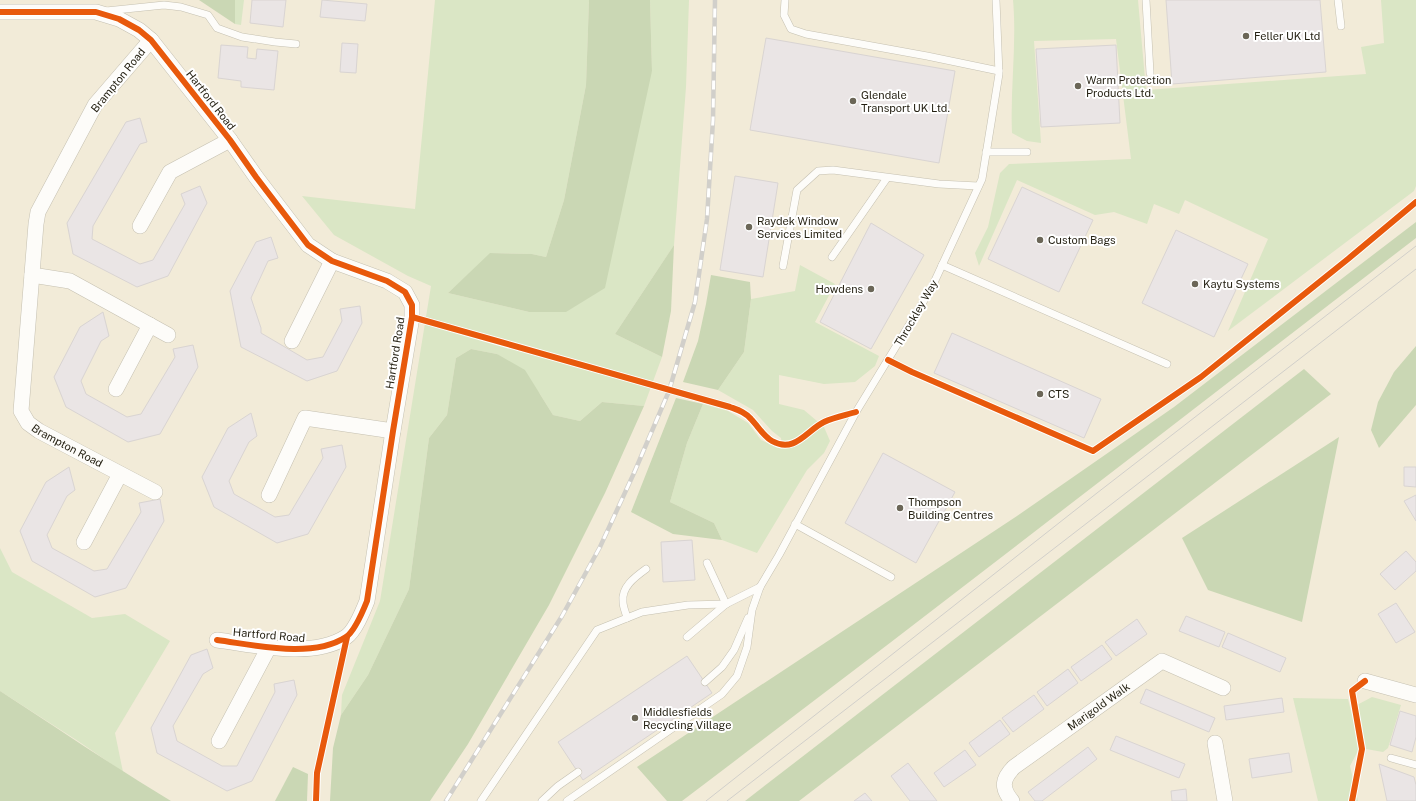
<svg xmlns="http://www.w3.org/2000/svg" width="1416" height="801" font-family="'Public Sans',sans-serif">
<rect width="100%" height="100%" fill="#f2ebd8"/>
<!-- green -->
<g fill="#dae6c5">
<polygon points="235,0 244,0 241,25 235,24"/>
<polygon points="435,0 589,0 586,85 564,200 546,257 532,254 491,253 448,293 529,312 652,71 650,0 689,0 686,87 674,245 615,334 662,357 644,406 602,402 580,421 553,415 540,394 497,354 471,349 456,358 447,415 429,438 409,589 368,675 341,715 342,695 380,601 431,286 408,276 334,235 302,196 415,209"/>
<path d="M1013,0H1138L1146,90L1366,74L1361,47L1384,43L1381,0H1416V186L1414,191L1228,331L1268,239L1185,200L1179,214L1154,204L1147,224L1114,212L1095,215L1017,180L979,266L975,253L988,227L1000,173L1009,164L1131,159L1116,39L1034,41L1041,143L1027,141L1012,133C1010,89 1017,44 1013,0Z"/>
<polygon points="800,265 835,284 815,322 879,356 875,366 855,382 824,384 779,375 779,404 804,410 824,427 830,441 824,453 807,470 757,553 722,540 714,523 670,502 687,443 703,404 728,411 748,423 761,440 782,449 781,438 772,431 753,410 718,390 744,352 751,299 795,291"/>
<polygon points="0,548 12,572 92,618 125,614 170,641 115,733 123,772 78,741 0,691"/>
<polygon points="1372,697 1401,705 1388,748 1383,752 1366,749 1357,705"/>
<polygon points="1293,698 1348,699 1360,747 1350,766 1358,801 1318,801"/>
</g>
<!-- forest -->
<g fill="#cad7b4">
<polygon points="199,0 235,0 235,24"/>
<polygon points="589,0 650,0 652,71 605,288 566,312 529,312 448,293 490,253 532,254 546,257 564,200 586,85"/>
<path d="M1416,222V238C1171,426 928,615 682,801H667L637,767L1017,516L1174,407Z"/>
<polygon points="674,245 671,311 662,357 615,334"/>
<polygon points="711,275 750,282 751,299 744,352 718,390 683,382 698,341 706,304"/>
<polygon points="1416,346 1416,405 1379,448 1371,430 1378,402 1394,372"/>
<polygon points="471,349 497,354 525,370 553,415 580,421 602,402 644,406 605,493 549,605 468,744 430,801 330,801 333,748 341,715 368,675 409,589 429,438 447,415 456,358"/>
<polygon points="1304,369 1331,394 799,801 745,801"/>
<polygon points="676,398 703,404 687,443 670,502 714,523 722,540 673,534 631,512"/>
<polygon points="1339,437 1302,622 1208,590 1182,538"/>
<path d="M0,691C57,728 113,766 171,801H0Z"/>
<polygon points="293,767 308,774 307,801 275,801"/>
</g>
<!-- building -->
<g fill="#eae5e5" stroke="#d9d4d2">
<polygon points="252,0 286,0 283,27 250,23"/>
<polygon points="322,0 367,4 365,21 320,17"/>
<polygon points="1166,0 1320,0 1326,72 1172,84"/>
<polygon points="766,38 955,71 939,163 750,130"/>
<polygon points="342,43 358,44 356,73 340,72"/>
<polygon points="221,45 248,47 247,58 256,59 257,49 278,51 274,90 241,87 241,81 218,78"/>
<polygon points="1116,45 1120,123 1041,127 1036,49"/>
<polygon points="140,118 147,142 140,144 93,226 92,239 140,264 153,260 185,204 181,194 200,186 207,203 168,276 137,287 73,254 67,223 126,122"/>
<polygon points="735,176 778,183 763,277 720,270"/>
<polygon points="1022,187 1093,220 1059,292 988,259"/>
<polygon points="871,223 924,255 871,349 820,322"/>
<polygon points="1176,230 1248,264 1214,337 1142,303"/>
<polygon points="271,237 278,258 268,261 251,298 261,328 261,333 307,360 323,357 342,321 340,309 360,306 362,323 337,371 307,381 241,347 230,291 256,242"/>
<polygon points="103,312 109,336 101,341 81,381 86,394 127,417 141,414 175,357 173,349 193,345 198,367 160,434 128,442 66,407 54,377 80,327"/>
<polygon points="952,333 1101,399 1084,438 934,373"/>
<polygon points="251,413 257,436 249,442 229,481 234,494 275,517 289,515 323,458 321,449 342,445 346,467 308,534 277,543 214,507 202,477 228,428"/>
<polygon points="883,453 955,492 916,563 845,523"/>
<polygon points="69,467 75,490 67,496 47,535 52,548 94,571 107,569 141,512 139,503 160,499 164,521 126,588 95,597 32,561 20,531 46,482"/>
<polygon points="1404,467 1416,467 1416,487 1404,486"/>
<polygon points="1416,495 1416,521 1404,501"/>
<polygon points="692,540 695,580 663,582 661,542"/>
<polygon points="1406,551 1416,562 1416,571 1395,590 1380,574"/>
<polygon points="1396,603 1415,632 1396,643 1378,614"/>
<polygon points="1186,616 1225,632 1219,647 1179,631"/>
<polygon points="1137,619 1147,634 1116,656 1105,642"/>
<polygon points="1228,633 1286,658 1280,672 1222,647"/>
<polygon points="1102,645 1112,659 1081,681 1071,667"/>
<polygon points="207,649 213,668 203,674 173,726 177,741 222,766 237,766 275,692 274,684 294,680 297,695 252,781 227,791 157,753 151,728 191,655"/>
<polygon points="687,656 712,693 583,780 558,742"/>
<polygon points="1068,669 1078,683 1047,706 1037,692"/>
<polygon points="1146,689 1215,718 1209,732 1140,703"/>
<polygon points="1034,695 1044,709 1013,732 1002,718"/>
<polygon points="1282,698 1284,712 1226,720 1224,706"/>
<polygon points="1400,711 1416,716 1416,737 1412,752 1390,745"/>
<polygon points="1000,720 1010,734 979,757 969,743"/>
<polygon points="1116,736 1185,764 1179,778 1110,750"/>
<polygon points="1088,747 1097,759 1042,801 1035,801 1028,792"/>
<polygon points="965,750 976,765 944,787 934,773"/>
<polygon points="1289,753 1292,772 1252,778 1249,759"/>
<polygon points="908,763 937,801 910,801 891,776"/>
<polygon points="1379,764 1414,777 1416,785 1416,801 1387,801"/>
<polygon points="1186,789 1187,801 1172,801 1171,791"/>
<polygon points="865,793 872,801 854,801"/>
</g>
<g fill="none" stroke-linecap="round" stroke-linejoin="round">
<defs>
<g id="lane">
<polyline points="785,0 784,15 791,29 806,34 927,56 999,71"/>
<polyline points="1146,0 1150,73"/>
<polyline points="1338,0 1341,26"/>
<polyline points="106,11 164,5 181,7 208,15 217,28 242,37 275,42 296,44"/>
<polyline points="986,152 1027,152"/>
<polyline points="832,257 887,178"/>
<polyline points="942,265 1167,364"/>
<polyline points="783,266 797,190 818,171 833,170 939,184 978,186"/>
<polyline points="795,524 891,577"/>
<polyline points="707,563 726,604"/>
<path d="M627,618C626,613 623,607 623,602C621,587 635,577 646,569"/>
<polyline points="687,637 726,604 760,587"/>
<polyline points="705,682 722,667 734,650 748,618"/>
<polyline points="1391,758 1416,765"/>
<polyline points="481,801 597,630 642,612 688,605 726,604"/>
<polyline points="542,801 558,786 578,772"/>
<polyline points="567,801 722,694 737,676 747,647 752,610 760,587 779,555 856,412 931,289 982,179 999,74 996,0"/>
</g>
<g id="street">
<path d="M0,12H96L119,19L139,30L151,40L230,140L256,177L308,245L332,261L387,281L405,292L412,305V317L393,431L367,601C363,611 355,631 346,637C312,659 255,645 217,640"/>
<path id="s1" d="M151,40L95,105L38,212L36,224L21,411L28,423L39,431L155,492"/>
<polyline points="140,226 170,172 230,140"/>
<polyline points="32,275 70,281 168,335"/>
<polyline points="292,341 332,261"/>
<polyline points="116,389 150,325"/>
<polyline points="269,495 305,418 393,431"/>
<polyline points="84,542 120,474"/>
<polyline points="1365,681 1416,695"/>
<polyline points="219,741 269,647"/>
<polyline points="1215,743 1225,801"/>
<path id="s2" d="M1012,801C1001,788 1002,779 1014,767L1162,661L1223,688"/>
</g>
</defs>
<!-- lane casing -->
<use href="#lane" stroke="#c5c0b1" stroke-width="8"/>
<!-- street casing -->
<use href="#street" stroke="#c5c0b1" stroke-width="16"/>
<!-- lane -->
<use href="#lane" stroke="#fdfcf9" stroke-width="7"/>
<!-- street -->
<use href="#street" stroke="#fdfcf9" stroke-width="15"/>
<!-- tram -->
<g stroke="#d1cfca" stroke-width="1">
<polyline points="706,801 1097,493 1416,246"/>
<polyline points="727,801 1416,269"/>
</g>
<defs>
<polyline id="rail" points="446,801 562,616 600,547 634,473 669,391 695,302 707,219 713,120 715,0"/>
</defs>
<!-- rail casing -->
<use href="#rail" stroke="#d1cfca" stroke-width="4.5"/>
<!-- rail -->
<use href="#rail" stroke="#fff" stroke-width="3" stroke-dasharray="9" stroke-linecap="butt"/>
<defs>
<g id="cycleway">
<path d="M0,12H96L119,19L139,30L151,40L230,140L256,177L308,245L332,261L387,281L405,292L412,305V317L393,431L367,601C363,611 355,631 346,637C312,659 255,645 217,640"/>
<path d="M412,317L730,407C738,410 745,412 751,419C758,426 763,436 772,441C795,454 807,430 824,422C834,417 846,415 856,412"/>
<polyline points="888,360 912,372 1093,451 1201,377 1348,259 1416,202"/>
<polyline points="316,801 317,773 347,637"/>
<polyline points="1352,801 1362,749 1352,691 1365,681"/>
</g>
</defs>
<!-- cycleway casing -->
<use href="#cycleway" stroke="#fff" stroke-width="8"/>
<!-- cycleway -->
<use href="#cycleway" stroke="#e8590c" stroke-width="6"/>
</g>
<!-- markers -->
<g fill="#6b6657" stroke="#fff" stroke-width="1.5">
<circle cx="1246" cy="36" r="4"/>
<circle cx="1078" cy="86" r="4"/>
<circle cx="853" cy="101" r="4"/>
<circle cx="749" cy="227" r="4"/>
<circle cx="1040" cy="240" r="4"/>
<circle cx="1195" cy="284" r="4"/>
<circle cx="871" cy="289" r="4"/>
<circle cx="1040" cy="394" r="4"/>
<circle cx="900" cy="508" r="4"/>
<circle cx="635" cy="718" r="4"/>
</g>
<g text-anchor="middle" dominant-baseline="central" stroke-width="4" stroke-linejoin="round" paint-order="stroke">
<!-- poi labels -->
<g font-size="11" fill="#231f11" stroke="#fff" text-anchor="start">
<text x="1254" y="36">Feller UK Ltd</text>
<text x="1086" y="80">Warm Protection<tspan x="1086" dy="13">Products Ltd.</tspan></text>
<text x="861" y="95">Glendale<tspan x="861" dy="13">Transport UK Ltd.</tspan></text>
<text x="757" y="221">Raydek Window<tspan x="757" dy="13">Services Limited</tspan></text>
<text x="1048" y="240">Custom Bags</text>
<text x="1203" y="284">Kaytu Systems</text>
<text x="863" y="289" text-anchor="end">Howdens</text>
<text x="1048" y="394">CTS</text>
<text x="908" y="502">Thompson<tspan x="908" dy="13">Building Centres</tspan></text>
<text x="643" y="712">Middlesfields<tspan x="643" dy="13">Recycling Village</tspan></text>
</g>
<!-- street labels -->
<g font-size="11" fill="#231f11" stroke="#fff">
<text transform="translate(118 80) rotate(-51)">Brampton Road</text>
<text transform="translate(211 100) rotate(52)">Hartford Road</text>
<text transform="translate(916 313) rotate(-60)">Throckley Way</text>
<text transform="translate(395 353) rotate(-81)">Hartford Road</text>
<text stroke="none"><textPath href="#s1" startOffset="466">Brampton Road</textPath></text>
<text transform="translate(269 635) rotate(5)">Hartford Road</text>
<text stroke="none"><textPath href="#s2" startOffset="143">Marigold Walk</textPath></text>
</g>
</g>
</svg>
